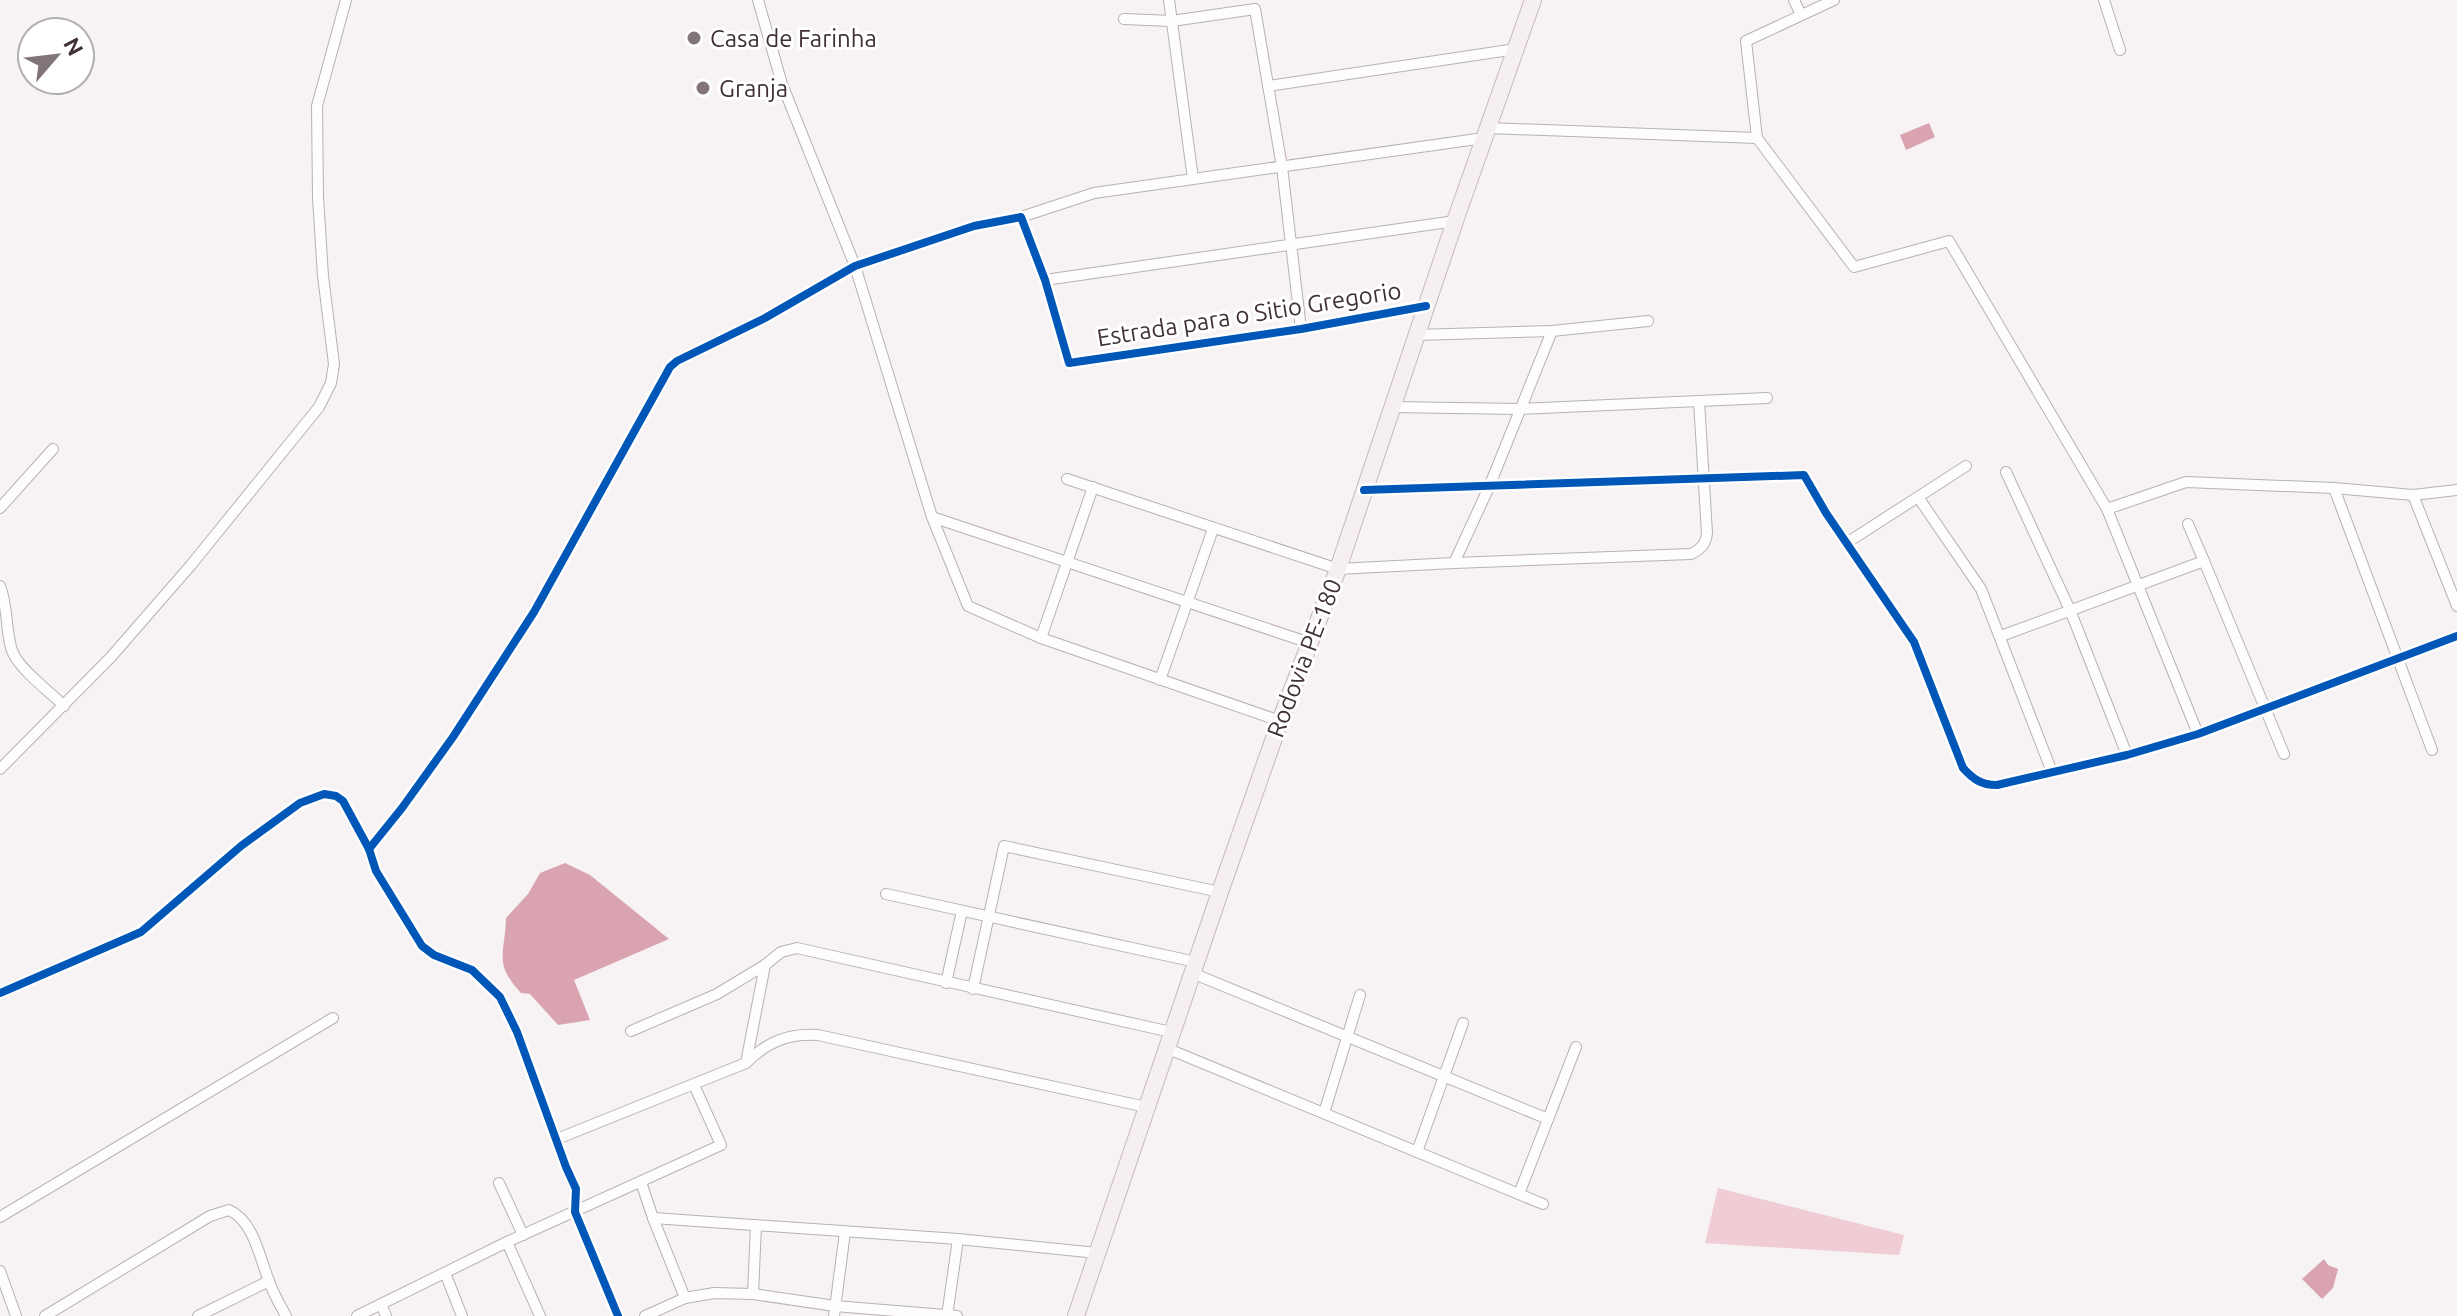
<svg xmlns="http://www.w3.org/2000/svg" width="2457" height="1316" font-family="Ubuntu,sans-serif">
<rect width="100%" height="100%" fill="#f7f2f3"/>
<!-- green -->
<polygon fill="#f0ccd5" points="1718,1188 1904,1235 1899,1255 1705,1243"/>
<!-- water -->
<g fill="#daa3b0">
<polygon points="1929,123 1935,137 1906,150 1900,135"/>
<path d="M565,863L590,875L669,939L574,980L590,1020L558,1025L530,994L521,993C493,962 505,956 506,918L528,894L540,873Z"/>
<polygon points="2324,1259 2328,1265 2338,1269 2333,1288 2322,1299 2302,1279"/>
</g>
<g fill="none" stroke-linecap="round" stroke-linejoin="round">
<defs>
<g id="street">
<polyline points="758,0 782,84 855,266 932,517 968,606 1041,638"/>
<polyline points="1169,0 1193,179"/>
<polyline points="1794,0 1801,15"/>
<polyline points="1834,0 1746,41 1757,138 1854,267 1949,241 2107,509 2198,734"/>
<polyline points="2104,0 2120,50"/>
<polyline points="1124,19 1172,21 1255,9 1282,167 1301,329"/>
<polyline points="1268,86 1516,49"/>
<polyline points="1488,128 1757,138"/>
<polyline points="1021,217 1094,193 1484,138"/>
<polyline points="1045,280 1455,221"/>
<polyline points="1416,335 1552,331 1648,321"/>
<polyline points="1391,407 1520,409 1767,398"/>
<polyline points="2006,472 2070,610 2127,755"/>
<polyline points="1067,479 1338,569 1454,563 1489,487 1552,331"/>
<polyline points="1093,487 1041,638 1280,721"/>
<polyline points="2334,488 2432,750"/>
<path d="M1364,490L1804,475L1826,513L1914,642L1963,768C1973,779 1981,785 1997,785L2127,755L2198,734L2457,636"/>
<polyline points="2413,495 2457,606"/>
<polyline points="1918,497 1966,466"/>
<polyline points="0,508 53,449"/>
<polyline points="2107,509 2186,482 2334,488 2413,495 2457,490"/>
<polyline points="932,517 1310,643"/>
<polyline points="2188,524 2204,561"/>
<polyline points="1848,542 1918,497 1981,589 2052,772"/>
<path d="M1454,563L1691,554C1701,549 1706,544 1707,533L1699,401"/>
<path d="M0,586C9,608 5,638 14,655C23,672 50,692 64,706"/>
<polyline points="2001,636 2204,561 2284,754"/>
<polyline points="1160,680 1213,529"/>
<polyline points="0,769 111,657 191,565 319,407 331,383 334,364 323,276 318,197 317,106 346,0"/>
<polyline points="369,849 402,808 453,737 534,612 670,367 677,361 765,318 855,266 974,226 1021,217 1045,280 1069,363 1301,329 1426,306"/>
<polyline points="886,894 1196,962"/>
<polyline points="1192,973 1548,1119"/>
<polyline points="946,983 962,911"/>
<polyline points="973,989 1004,846 1220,892"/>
<polyline points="0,993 141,932 241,846 300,803 324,794 336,796 343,801 369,849 376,871 422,946 434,955 472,970 500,997 517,1032 566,1167 576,1189 575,1212 618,1316"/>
<polyline points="631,1031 717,994 765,965"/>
<polyline points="1166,1048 1543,1204"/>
<path d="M746,1063C767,1042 788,1033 818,1035L1146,1107"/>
<polyline points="1324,1113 1360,995"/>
<polyline points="557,1139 746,1063 765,965 781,952 797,948 1171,1032"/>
<polyline points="1417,1152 1463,1023"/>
<polyline points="641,1182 653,1218 685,1298"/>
<polyline points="499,1183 523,1235"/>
<polyline points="1519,1194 1576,1047"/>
<polyline points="0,1217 333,1018"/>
<polyline points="653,1218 958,1239 1097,1253"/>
<polyline points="507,1242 540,1316"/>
<polyline points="0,1271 16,1316"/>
<polyline points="445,1273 462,1316"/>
<polyline points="753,1294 756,1225"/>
<polyline points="381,1304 386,1316"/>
<path d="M45,1316L210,1216L229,1210C254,1221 260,1259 269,1281C273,1293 280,1305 286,1316"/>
<polyline points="198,1316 269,1281"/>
<polyline points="357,1316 507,1242 721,1145 694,1085"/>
<polyline points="645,1316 685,1298 714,1293 753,1294 835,1306 957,1316"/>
<polyline points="834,1316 845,1232"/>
<polyline points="947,1316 958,1239"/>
</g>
<polyline id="primary" points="1076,1316 1220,892 1280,721 1338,569 1455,221 1533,0"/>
</defs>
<!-- street casing -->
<use href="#street" stroke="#bab0b2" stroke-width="12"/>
<!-- primary casing -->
<use href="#primary" stroke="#c8b9bd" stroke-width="18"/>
<!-- street -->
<use href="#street" stroke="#fefdfd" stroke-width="10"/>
<!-- primary -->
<use href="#primary" stroke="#f6eff0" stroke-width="16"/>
<defs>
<g id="cycleway">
<path d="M1364,490L1804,475L1826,513L1914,642L1963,768C1973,779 1981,785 1997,785L2127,755L2198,734L2457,636"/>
<polyline points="369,849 402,808 453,737 534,612 670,367 677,361 765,318 855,266 974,226 1021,217 1045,280 1069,363 1301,329 1426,306"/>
<polyline points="0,993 141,932 241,846 300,803 324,794 336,796 343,801 369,849 376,871 422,946 434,955 472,970 500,997 517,1032 566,1167 576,1189 575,1212 618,1316"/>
</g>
</defs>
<!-- cycleway casing -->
<use href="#cycleway" stroke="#fff" stroke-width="13"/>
<!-- cycleway -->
<use href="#cycleway" stroke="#0057b8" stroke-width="8"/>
</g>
<!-- markers -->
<g fill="#817577" stroke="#fff" stroke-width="3">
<circle cx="694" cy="38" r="8"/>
<circle cx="703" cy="88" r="8"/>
</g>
<g text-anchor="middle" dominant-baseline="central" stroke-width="6" stroke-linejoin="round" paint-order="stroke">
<!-- poi labels -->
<g font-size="24" fill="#413134" stroke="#fff" text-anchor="start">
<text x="710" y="38">Casa de Farinha</text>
<text x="719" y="88">Granja</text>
</g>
<!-- street labels -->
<g font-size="24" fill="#413134" stroke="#fff">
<text transform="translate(1249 314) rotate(-9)">Estrada para o Sitio Gregorio</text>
<text transform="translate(1304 658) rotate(-69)">Rodovia PE-180</text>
</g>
</g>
<!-- north arrow -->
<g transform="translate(56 56) rotate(62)"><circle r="38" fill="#ffffff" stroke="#b3adae" stroke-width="2"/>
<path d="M0-6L14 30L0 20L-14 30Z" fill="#817577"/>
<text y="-12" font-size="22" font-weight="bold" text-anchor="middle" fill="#413134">N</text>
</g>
</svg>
